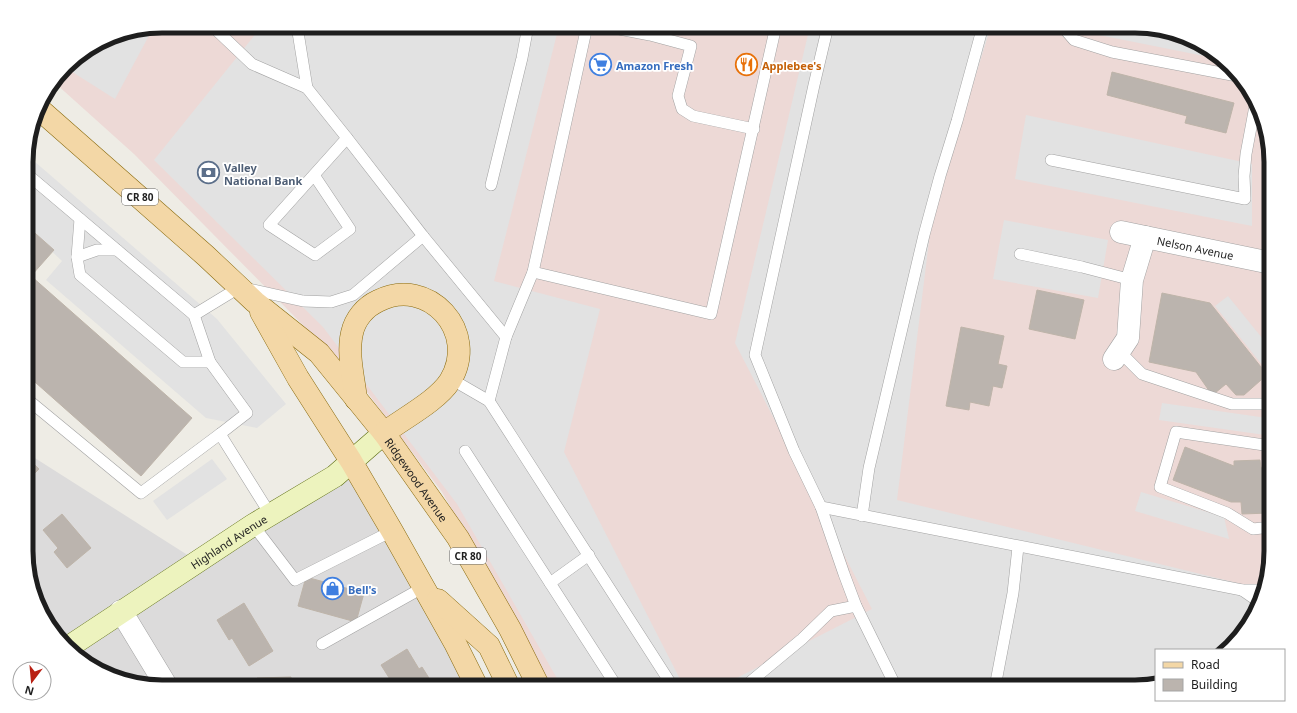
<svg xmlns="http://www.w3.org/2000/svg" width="1297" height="713" font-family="'Noto Sans',sans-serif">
<rect width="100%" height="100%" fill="#eeece5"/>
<!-- residential -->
<polygon fill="#dcdbdb" points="27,453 197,561 351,461 477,687 162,687 94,669 49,627 27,568"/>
<!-- commercial -->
<polygon fill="#edd9d6" points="162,26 1135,26 1203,44 1248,87 1271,153 1271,559 1253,619 1223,650 1156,650 1156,682 1143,687 552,687 442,492 361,384 134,154 55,83 72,60 110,36"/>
<!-- parking -->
<g fill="#e2e2e2">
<polygon points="262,26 559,26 494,281 600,309 564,452 684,687 562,687 457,504 323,327 154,160"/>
<polygon points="810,26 991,26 932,217 897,500 1262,589 1253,619 1223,650 1156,650 1156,682 1143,687 719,687 872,609 735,343"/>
<polygon points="1100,26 1129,26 1152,31 1203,44 1219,59 1099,35"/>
<polygon points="153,28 115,99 66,68 72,60 110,36"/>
<polygon points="1026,115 1252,164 1252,226 1015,179"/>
<polygon points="27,155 217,319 286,404 257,428 206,418 46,280 62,261 27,228"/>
<polygon points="1004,220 1108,240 1098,298 993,279"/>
<polygon points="1228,296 1271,349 1271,376 1215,306"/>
<polygon points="1162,403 1267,418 1265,435 1159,420"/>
<polygon points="212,459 227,479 167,520 153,501"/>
<polygon points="1141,492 1224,517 1229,539 1135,511"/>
</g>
<!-- building -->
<g fill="#bbb4ae" stroke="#beb4a9">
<polygon points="1112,72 1234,103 1226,133 1185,123 1187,116 1107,95"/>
<polygon points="27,226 54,250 31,276 192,418 141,476 27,375"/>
<polygon points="1037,290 1084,300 1075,339 1029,329"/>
<polygon points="1162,293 1210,303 1261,367 1261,380 1244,395 1236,395 1226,384 1215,393 1210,392 1196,372 1149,362"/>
<polygon points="961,327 1004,336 998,364 1007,366 1002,388 993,386 989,406 970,402 969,410 946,406"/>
<polygon points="1185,447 1234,466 1234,461 1260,460 1261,468 1267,467 1269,513 1242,514 1241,502 1231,502 1173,480"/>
<polygon points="28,458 39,469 28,480 34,486 27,493"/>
<polygon points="62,514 91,548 67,568 54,552 58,548 43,530"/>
<polygon points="306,577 364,593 356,622 298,606"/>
<polygon points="244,603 273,651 249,666 232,638 229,640 217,620"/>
<polygon points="407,649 419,669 422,667 434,686 388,687 393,684 381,665"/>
<polygon points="291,677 292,687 257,687 257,678"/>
</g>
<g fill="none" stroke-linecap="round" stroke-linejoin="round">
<defs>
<g id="lane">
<polyline points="212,26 252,64 307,88 347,138 423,236 506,337 489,401"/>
<polyline points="297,26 307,88"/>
<polyline points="604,26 650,35 691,46 678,96 682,109 693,116 754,129"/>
<polyline points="828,26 814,85 755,355 794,451 821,507 844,574 856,606 896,687"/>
<polyline points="1062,26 1074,40 1112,52 1237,76"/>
<polyline points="1051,160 1245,199 1244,176 1246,154 1255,106"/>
<polyline points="27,174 194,315 210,362 247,413 220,434"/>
<polyline points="314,175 350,229 315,255 269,225 347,138"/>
<polyline points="491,185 522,58 528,26"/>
<polyline points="80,219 77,257 80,275 183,362 210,362"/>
<polyline points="1020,254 1082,267 1132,280"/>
<polyline points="77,257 97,250 117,250"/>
<polyline points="533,272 711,314 776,26"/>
<polyline points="194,315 240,287 303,301 331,302 353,295 423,236"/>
<polyline points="506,337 533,272 587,26"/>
<polyline points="1119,351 1142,374 1232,404 1271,404"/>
<polyline points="451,379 489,401 673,687"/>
<polyline points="27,399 141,493 220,434 270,514"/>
<polyline points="1271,446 1176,432 1160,487 1227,513 1253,529 1271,527"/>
<polyline points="465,451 617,687"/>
<polyline points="821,507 1242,590 1262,590"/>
<polyline points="862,516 869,468 924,235 940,176 957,121 983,26"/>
<polyline points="253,525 295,580 392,531"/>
<polyline points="550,583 589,555"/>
<polyline points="1242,590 1258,601"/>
<polyline points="322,644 424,587"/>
<polyline points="752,687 750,682 802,639 831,611 856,606"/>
<polyline points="995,687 1013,593 1018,547"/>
</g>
<g id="street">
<path id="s1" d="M1121,232L1271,263"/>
<polyline points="1114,359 1128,338 1132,280 1145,237"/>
<polyline points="121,611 167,687"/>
</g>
<g id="secondary">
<path id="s2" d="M70,646L253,525L335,476L384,433"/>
</g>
<g id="primary">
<path id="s3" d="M38,108L206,256L255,302L319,353L384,433L458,538L510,629L539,687"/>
<polyline points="261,312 298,378 351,461 392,531 455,643 477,687"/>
<path d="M356,399C354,379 347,354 352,333C355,319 365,307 378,301C428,275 480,332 450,381C437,401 404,418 384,433"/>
<polyline points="438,600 489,646 509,687"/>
</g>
</defs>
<!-- lane casing -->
<use href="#lane" stroke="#a2a2a2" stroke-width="12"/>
<!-- street casing -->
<use href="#street" stroke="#a2a2a2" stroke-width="23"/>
<!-- secondary casing -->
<use href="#secondary" stroke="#5a6b0f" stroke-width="23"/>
<!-- primary casing -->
<use href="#primary" stroke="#8a6b0e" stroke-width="23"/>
<!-- lane -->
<use href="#lane" stroke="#fff" stroke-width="11"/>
<!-- street -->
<use href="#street" stroke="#fff" stroke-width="22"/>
<!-- secondary -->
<use href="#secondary" stroke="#edf3be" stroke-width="22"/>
<!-- primary -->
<use href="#primary" stroke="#f3d7a6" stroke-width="22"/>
</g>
<!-- icons -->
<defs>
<symbol id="supermarket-ring" viewBox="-11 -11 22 22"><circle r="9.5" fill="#fff" stroke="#3f7fe0" stroke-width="1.5"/><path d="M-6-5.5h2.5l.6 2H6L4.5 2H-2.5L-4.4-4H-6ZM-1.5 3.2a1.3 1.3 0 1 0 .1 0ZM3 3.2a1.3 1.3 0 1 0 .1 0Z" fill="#3f7fe0"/></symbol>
<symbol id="restaurant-ring" viewBox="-11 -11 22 22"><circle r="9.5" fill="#fff" stroke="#e8710a" stroke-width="1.5"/><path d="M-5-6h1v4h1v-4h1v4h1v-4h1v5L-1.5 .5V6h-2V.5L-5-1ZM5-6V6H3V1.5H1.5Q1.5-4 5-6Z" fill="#e8710a"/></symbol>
<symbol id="bank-ring" viewBox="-11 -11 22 22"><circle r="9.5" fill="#fff" stroke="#5c6f8a" stroke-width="1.5"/><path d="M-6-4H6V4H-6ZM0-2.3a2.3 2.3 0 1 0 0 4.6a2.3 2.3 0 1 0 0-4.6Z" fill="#5c6f8a"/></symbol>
<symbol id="shop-ring" viewBox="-11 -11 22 22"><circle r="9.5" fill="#fff" stroke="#3f7fe0" stroke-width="1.5"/><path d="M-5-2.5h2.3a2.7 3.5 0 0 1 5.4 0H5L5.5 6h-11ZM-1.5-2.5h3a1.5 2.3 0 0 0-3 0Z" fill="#3f7fe0"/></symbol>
</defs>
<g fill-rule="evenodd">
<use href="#supermarket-ring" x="588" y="52" width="25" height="25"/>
<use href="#restaurant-ring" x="734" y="52" width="25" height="25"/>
<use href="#bank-ring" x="196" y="160" width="25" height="25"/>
<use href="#shop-ring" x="320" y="576" width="25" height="25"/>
</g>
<g text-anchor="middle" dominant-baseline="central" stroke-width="3.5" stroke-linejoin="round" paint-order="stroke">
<!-- shield labels -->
<g fill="#fff" stroke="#626262" stroke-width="1">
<rect x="122" y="189" width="36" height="16" rx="3"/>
<rect x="450" y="548" width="36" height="16" rx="3"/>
</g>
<g font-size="10" font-weight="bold" fill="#1e1e1e">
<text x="140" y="197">CR 80</text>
<text x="468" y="556">CR 80</text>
</g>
<!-- shop labels -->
<g font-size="11" font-weight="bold" fill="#366cbe" stroke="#fff" text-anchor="start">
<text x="616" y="65">Amazon Fresh</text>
<text x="348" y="589">Bell's</text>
</g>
<!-- food labels -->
<g font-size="11" font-weight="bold" fill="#c56008" stroke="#fff" text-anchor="start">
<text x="762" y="65">Applebee's</text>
</g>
<!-- service labels -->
<g font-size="11" font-weight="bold" fill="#4e5e75" stroke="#fff" text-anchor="start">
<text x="224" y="167">Valley<tspan x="224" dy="13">National Bank</tspan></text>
</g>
<!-- street labels -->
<g font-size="11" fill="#1e1e1e" stroke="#fff">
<text stroke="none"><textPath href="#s1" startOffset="76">Nelson Avenue</textPath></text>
<text stroke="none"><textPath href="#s3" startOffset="533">Ridgewood Avenue</textPath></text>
<text stroke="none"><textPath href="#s2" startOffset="190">Highland Avenue</textPath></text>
</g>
</g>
<!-- crop -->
<path d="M0 0H1297V713H0ZM162 33H1135A129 129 0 0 1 1264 162V551A129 129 0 0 1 1135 680H162A129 129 0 0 1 33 551V162A129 129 0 0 1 162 33Z" fill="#fff" fill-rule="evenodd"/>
<path fill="none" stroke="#1e1e1e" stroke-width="5" d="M162 33H1135A129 129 0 0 1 1264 162V551A129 129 0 0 1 1135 680H162A129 129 0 0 1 33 551V162A129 129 0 0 1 162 33Z"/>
<!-- legend -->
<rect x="1155" y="649" width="130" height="52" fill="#ffffff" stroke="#a5a5a5"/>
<rect x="1163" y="662" width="20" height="6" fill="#f3d7a6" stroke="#a5a5a5"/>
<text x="1191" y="669" font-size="12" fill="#1e1e1e">Road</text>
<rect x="1163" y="679" width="20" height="12" fill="#bbb4ae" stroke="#a5a5a5"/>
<text x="1191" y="689" font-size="12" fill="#1e1e1e">Building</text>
<!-- north arrow -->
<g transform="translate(32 681) rotate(196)"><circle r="19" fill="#ffffff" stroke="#a5a5a5"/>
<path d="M0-3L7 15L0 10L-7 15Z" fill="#b92013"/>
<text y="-6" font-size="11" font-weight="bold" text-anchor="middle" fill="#1e1e1e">N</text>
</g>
</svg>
